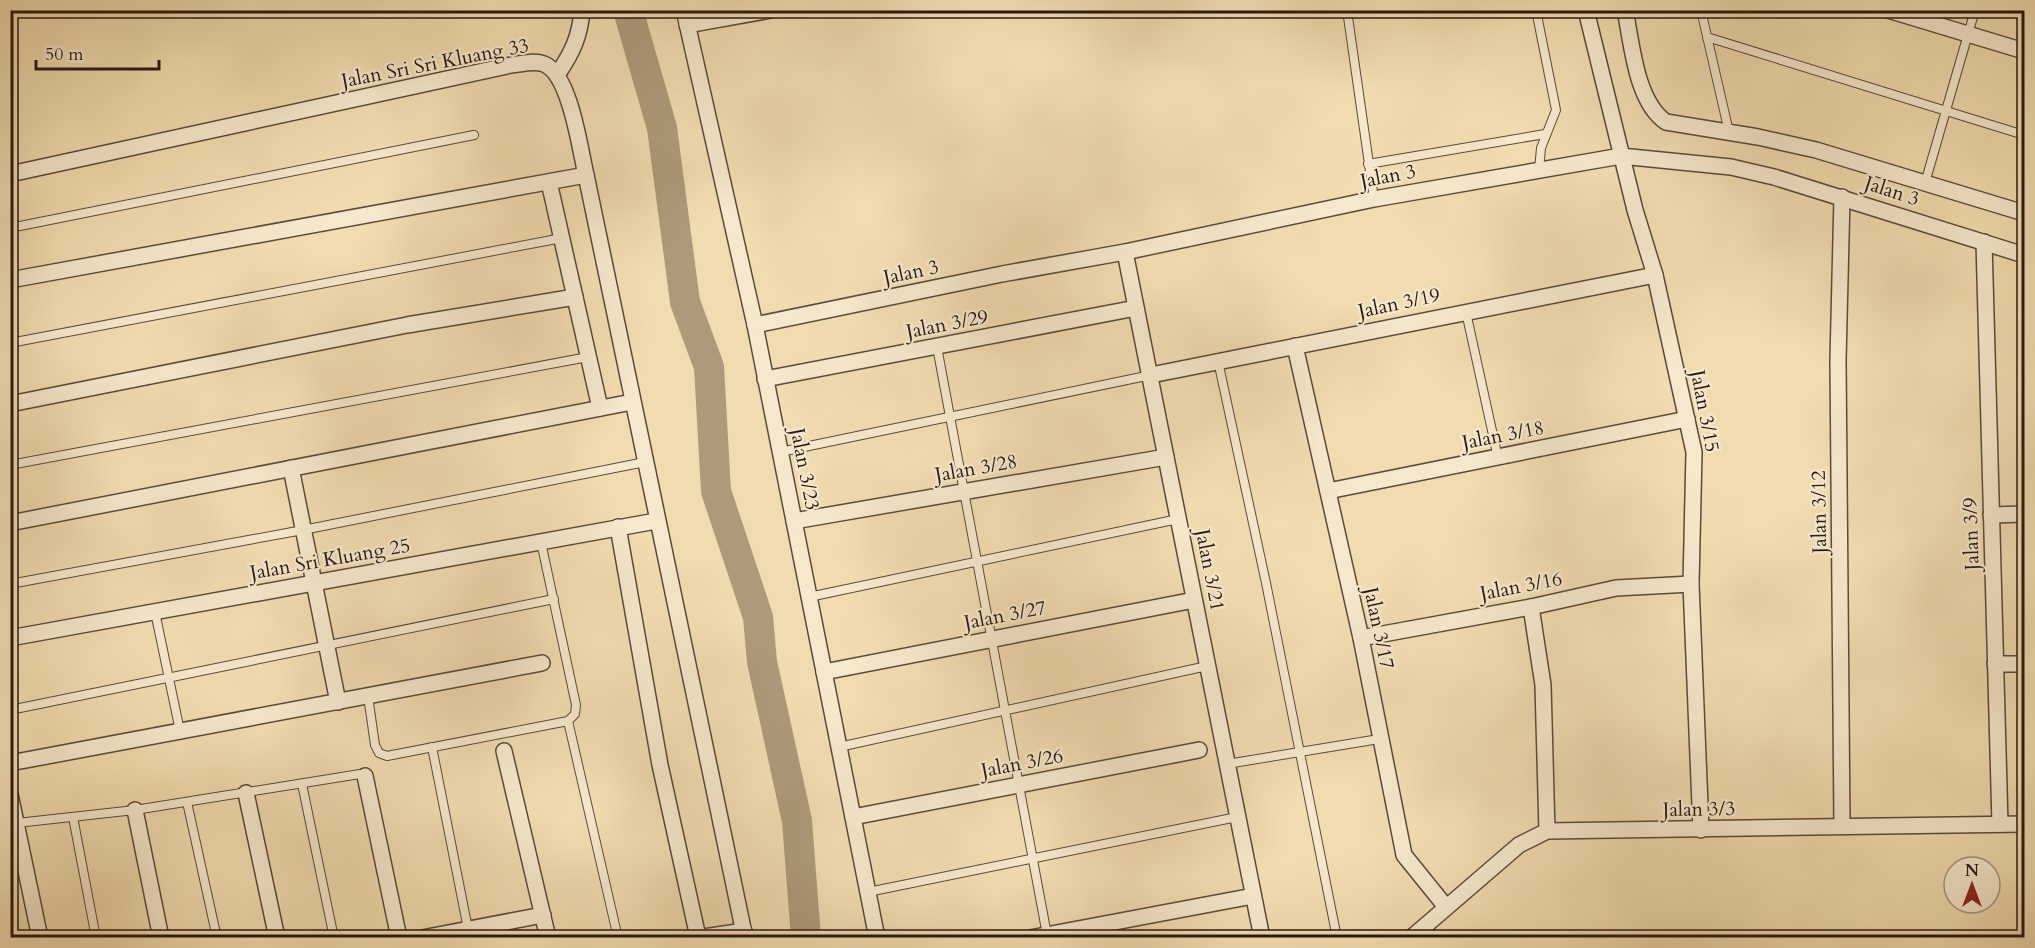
<svg xmlns="http://www.w3.org/2000/svg" width="2035" height="948" font-family="Cardo,serif">
<rect width="100%" height="100%" fill="#f1dcb0"/>
<filter id="stains"><feTurbulence type="fractalNoise" baseFrequency=".00333" numOctaves="4"/><feColorMatrix values="0 0 0 0 .2 0 0 0 0 .09 0 0 0 0 .02 0 0 0 .5 -.17"/></filter>
<radialGradient id="worn" r=".72"><stop offset=".6" stop-color="#630" stop-opacity="0"/><stop offset="1" stop-color="#630" stop-opacity=".3"/></radialGradient>
<g fill="none" stroke-linecap="round" stroke-linejoin="round">
<!-- river -->
<polyline stroke="#ad9a7a" stroke-width="30" points="628,10 662,128 685,302 709,367 716,491 758,617 762,662 797,821 806,938"/>
<defs>
<g id="service">
<polyline points="1347,10 1374,199"/>
<polyline points="1536,10 1556,110 1541,148 1539,170"/>
<polyline points="1701,10 1729,132"/>
<polyline points="1707,37 2024,135"/>
<polyline points="1368,164 1545,134"/>
<polyline points="1925,183 1975,10"/>
<polyline points="10,228 474,135"/>
<polyline points="1466,312 1498,458"/>
<polyline points="10,343 562,238"/>
<polyline points="937,347 1047,935"/>
<polyline points="1218,361 1266,583 1337,938"/>
<polyline points="780,452 1151,375"/>
<polyline points="10,465 588,357"/>
<polyline points="10,584 303,530 645,462"/>
<polyline points="809,597 1178,519"/>
<polyline points="155,612 180,731"/>
<polyline points="368,696 375,745 379,753 387,756 568,721 575,714 576,705 541,542"/>
<polyline points="10,710 554,599"/>
<polyline points="568,721 618,938"/>
<polyline points="432,747 468,929"/>
<polyline points="839,747 1207,666"/>
<polyline points="1227,764 1379,739"/>
<polyline points="302,784 334,938"/>
<polyline points="187,802 217,938"/>
<polyline points="73,817 96,938"/>
<polyline points="17,823 135,810 360,774 365,776"/>
<polyline points="868,892 1237,817"/>
</g>
<g id="minor">
<polyline points="684,10 755,325 877,938"/>
<polyline points="1586,10 1635,210 1655,275 1694,452 1691,584 1701,830"/>
<path d="M1625,10C1632,44 1636,102 1666,122L1758,137L1816,150L2024,213"/>
<polyline points="1888,10 2024,51"/>
<polyline points="687,25 771,10"/>
<path d="M557,75C572,53 580,37 582,10"/>
<path d="M10,174L511,65C522,64 534,60 544,64C570,74 580,149 586,175L745,938"/>
<polyline points="549,182 600,408"/>
<polyline points="1984,242 2000,824"/>
<polyline points="1125,252 1262,938"/>
<polyline points="10,280 586,175"/>
<polyline points="755,325 1002,274 1125,252 1374,199 1621,156 1731,167 1774,177 2024,255"/>
<polyline points="1295,346 1361,638 1404,855 1446,907"/>
<polyline points="1151,375 1655,275"/>
<polyline points="765,379 1136,308"/>
<polyline points="10,404 407,325 575,297"/>
<polyline points="291,468 338,702"/>
<polyline points="1328,491 1687,419"/>
<polyline points="1991,515 2024,514"/>
<polyline points="794,521 1166,457"/>
<polyline points="10,523 632,402"/>
<polyline points="618,527 660,765 698,937"/>
<polyline points="1531,607 1543,685 1547,831"/>
<polyline points="10,638 656,521"/>
<polyline points="1361,638 1531,607 1616,588 1691,584"/>
<polyline points="1995,664 2024,664"/>
<polyline points="824,672 1194,600"/>
<polyline points="504,751 548,938"/>
<polyline points="10,763 542,663"/>
<polyline points="365,776 399,938"/>
<polyline points="246,793 277,938"/>
<polyline points="10,794 40,938"/>
<polyline points="135,810 161,938"/>
<polyline points="853,817 1199,750"/>
<polyline points="1842,826 1838,360 1842,197"/>
<polyline points="422,938 543,915"/>
<polyline points="697,938 744,931"/>
<polyline points="1030,938 1253,896"/>
<polyline points="1411,938 1519,845 1547,831 2024,824"/>
</g>
</defs>
<!-- service casing -->
<use href="#service" stroke="#5a4a3a" stroke-width="10"/>
<!-- minor casing -->
<use href="#minor" stroke="#5a4a3a" stroke-width="18"/>
<!-- service -->
<use href="#service" stroke="#f6e8cc" stroke-width="8"/>
<!-- minor -->
<use href="#minor" stroke="#f6e8cc" stroke-width="15"/>
</g>
<g text-anchor="middle" dominant-baseline="central" stroke-width="4.5" stroke-linejoin="round" paint-order="stroke">
<!-- street labels -->
<g font-size="20" fill="#281912" stroke="#f6e8cc">
<text transform="translate(435 63) rotate(-11)">Jalan Sri Sri Kluang 33</text>
<text transform="translate(1388 176) rotate(-11)">Jalan 3</text>
<text transform="translate(1892 191) rotate(18)">Jalan 3</text>
<text transform="translate(911 272) rotate(-12)">Jalan 3</text>
<text transform="translate(1399 303) rotate(-12)">Jalan 3/19</text>
<text transform="translate(947 324) rotate(-11)">Jalan 3/29</text>
<text transform="translate(1705 411) rotate(79)">Jalan 3/15</text>
<text transform="translate(1503 435) rotate(-11)">Jalan 3/18</text>
<text transform="translate(976 468) rotate(-10)">Jalan 3/28</text>
<text transform="translate(805 469) rotate(79)">Jalan 3/23</text>
<text transform="translate(1819 512) rotate(-91)">Jalan 3/12</text>
<text transform="translate(1971 534) rotate(-92)">Jalan 3/9</text>
<text transform="translate(330 559) rotate(-10)">Jalan Sri Kluang 25</text>
<text transform="translate(1210 570) rotate(79)">Jalan 3/21</text>
<text transform="translate(1521 586) rotate(-11)">Jalan 3/16</text>
<text transform="translate(1005 615) rotate(-11)">Jalan 3/27</text>
<text transform="translate(1379 628) rotate(78)">Jalan 3/17</text>
<text transform="translate(1022 763) rotate(-11)">Jalan 3/26</text>
<text transform="translate(1699 809) rotate(-1)">Jalan 3/3</text>
</g>
</g>
<!-- margin -->
<rect width="2035" height="948" fill="none" stroke="#f1dcb0" stroke-width="36"/>
<rect x="12" y="12" width="2011" height="924" fill="none" stroke="#281912" stroke-width="3"/>
<rect x="18" y="18" width="1999" height="912" fill="none" stroke="#281912" stroke-width="1.5"/>
<!-- north arrow -->
<g transform="translate(1972 885)"><circle r="28" fill="#f6e8cc" stroke="#a49582" stroke-width="1.5"/>
<path d="M0-4.5L10 22L0 15L-10 22Z" fill="#8f2418"/>
<text y="-9" font-size="16" font-weight="bold" text-anchor="middle" fill="#281912">N</text>
</g>
<!-- scale -->
<path d="M36 60v9h123v-9" fill="none" stroke="#281912" stroke-width="3"/>
<text x="45" y="60" font-size="18" fill="#281912" stroke="#f6e8cc" stroke-width="4.5" paint-order="stroke">50 m</text>
<rect width="100%" height="100%" filter="url(#stains)"/>
<rect width="100%" height="100%" fill="url(#worn)"/>
</svg>
